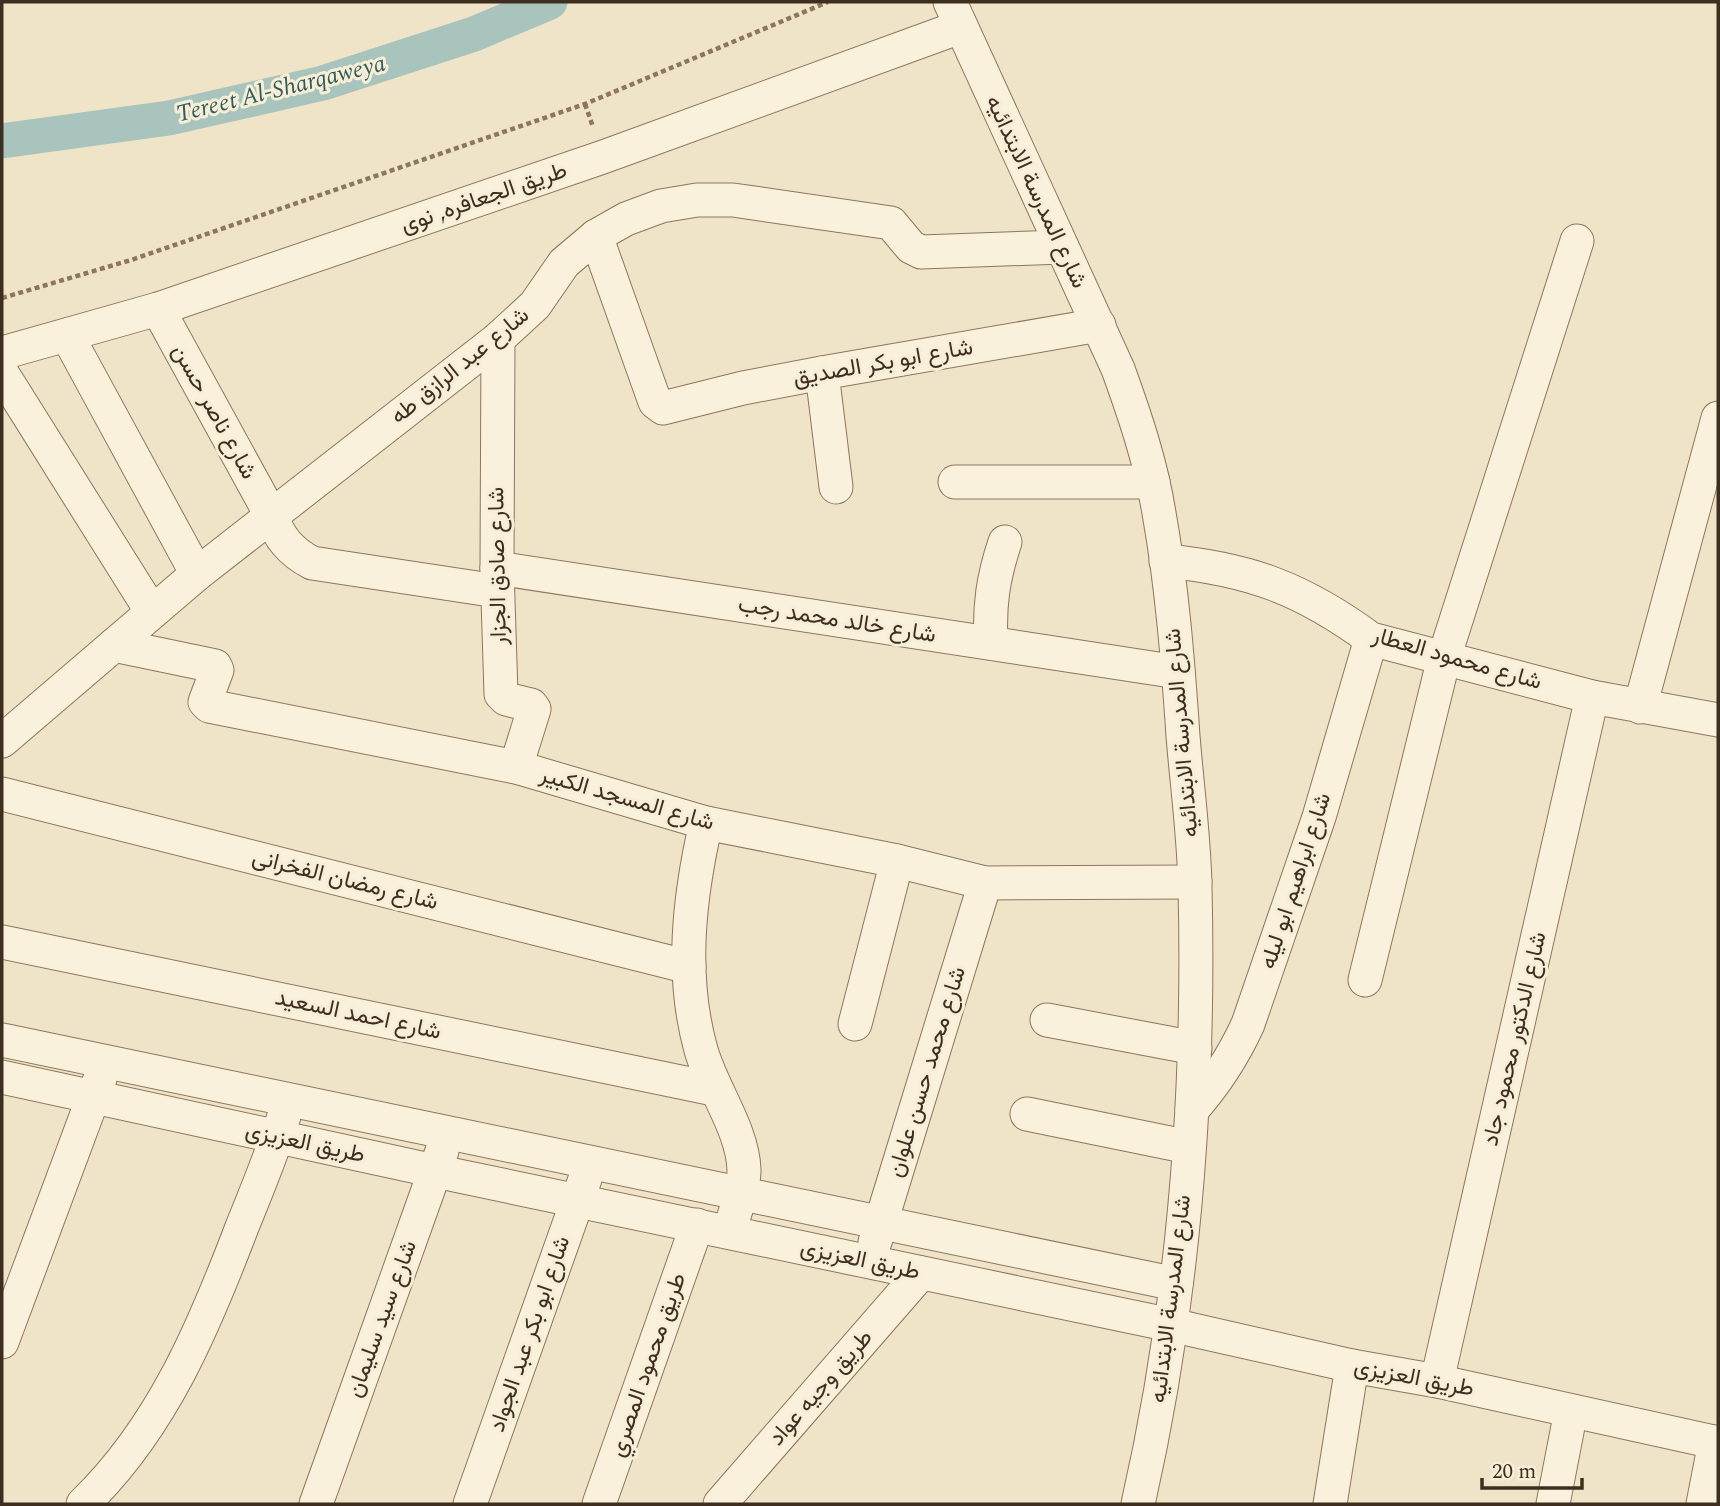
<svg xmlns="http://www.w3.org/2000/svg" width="1720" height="1506" font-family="Spectral,Vazirmatn,serif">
<rect width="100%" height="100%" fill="#f0e4c8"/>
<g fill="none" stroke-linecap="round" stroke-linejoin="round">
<!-- canal -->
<polyline stroke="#a9c4bc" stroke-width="35" points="2,141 169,118 323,83 474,34 550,2"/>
<defs>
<g id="minor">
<path d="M950,2L1118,369C1135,416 1151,463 1159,513C1172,586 1178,662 1183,736C1187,786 1194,836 1195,886C1200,1092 1184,1302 1138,1504"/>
<polyline points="596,236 655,402 663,408 743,388 822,373 1099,325"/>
<path d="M158,309L271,515C279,538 291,552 312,563L497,591"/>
<polyline points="67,335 197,574"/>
<polyline points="498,339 497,568 501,694 506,699 531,705 534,709 516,767"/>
<polyline points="2,353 158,309 603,157 960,27"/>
<polyline points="2,373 152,612"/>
<polyline points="822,373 836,487"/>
<polyline points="955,482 1153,482"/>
<path d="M1166,561C1250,569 1303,589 1371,639L1592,697L1718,720"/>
<polyline points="497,568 1178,672"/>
<path d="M991,643C989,605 993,578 1005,542"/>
<polyline points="114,645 215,666 217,670 205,702 209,706 516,767 706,823 897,861 985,883 1195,882"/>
<polyline points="1640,707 1718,418"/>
<polyline points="2,741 197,574 498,339 535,305 564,263 596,236 626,219 661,206 697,200 733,200 891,223 911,247 921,252 1062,247"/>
<polyline points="2,794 689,967"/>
<path d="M706,823C689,897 680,975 701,1050C712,1089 743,1130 744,1170C744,1185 739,1201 734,1216"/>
<polyline points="2,942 714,1089"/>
<polyline points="1365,980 1444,658 1577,241"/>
<polyline points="1047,1020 1195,1048"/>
<polyline points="855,1024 897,861"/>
<polyline points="2,1040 1176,1284"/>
<polyline points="2,1077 435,1171 1171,1325 1352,1366 1437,1381 1718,1443"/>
<path d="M1192,1110C1216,1083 1233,1057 1248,1024L1319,817L1371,639"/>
<polyline points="1027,1114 1189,1147"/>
<polyline points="875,1242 985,883"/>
<polyline points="2,1342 100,1079"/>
<polyline points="1437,1381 1592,697"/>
<path d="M83,1504C162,1428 204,1327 242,1227C257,1190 272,1154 284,1116"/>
<polyline points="316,1504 442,1151"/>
<polyline points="470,1504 585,1179"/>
<polyline points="599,1504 697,1225"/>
<polyline points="720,1504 921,1273"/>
<polyline points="1330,1504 1352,1366"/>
<polyline points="1553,1504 1571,1411"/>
<polyline points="1703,1504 1715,1442"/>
</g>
</defs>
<!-- minor casing -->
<use href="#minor" stroke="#8d765c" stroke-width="35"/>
<!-- path -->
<g stroke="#8d765c" stroke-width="4.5" stroke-dasharray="5 3.5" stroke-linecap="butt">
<polyline points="585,104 593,127"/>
<polyline points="2,298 131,260 585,104 828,2"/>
</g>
<!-- minor -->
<use href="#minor" stroke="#faf1dc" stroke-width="33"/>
</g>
<g text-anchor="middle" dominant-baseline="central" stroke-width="6" stroke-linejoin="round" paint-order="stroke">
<!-- street labels -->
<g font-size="23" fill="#3d2e20" stroke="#f7eed8">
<text transform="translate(1036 192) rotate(65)">شارع المدرسة الابتدائيه</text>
<text transform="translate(484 198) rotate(-19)">طريق الجعافره, نوى</text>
<text transform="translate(883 363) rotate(-10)">شارع ابو بكر الصديق</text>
<text transform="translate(460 366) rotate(-39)">شارع عبد الرازق طه</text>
<text transform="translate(214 412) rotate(61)">شارع ناصر حسن</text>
<text transform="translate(498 566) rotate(-91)">شارع صادق الجزار</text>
<text transform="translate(837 620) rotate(9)">شارع خالد محمد رجب</text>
<text transform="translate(1457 659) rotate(16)">شارع محمود العطار</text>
<text transform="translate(1182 733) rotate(-95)">شارع المدرسة الابتدائيه</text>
<text transform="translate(627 799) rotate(16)">شارع المسجد الكبير</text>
<text transform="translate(345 880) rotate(14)">شارع رمضان الفخرانى</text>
<text transform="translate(1296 881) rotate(-72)">شارع ابراهيم ابو ليله</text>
<text transform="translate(358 1015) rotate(12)">شارع احمد السعيد</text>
<text transform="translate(1515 1039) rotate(-77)">شارع الدكتور محمود جاد</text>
<text transform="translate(927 1072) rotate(-73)">شارع محمد حسن علوان</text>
<text transform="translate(305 1143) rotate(12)">طريق العزيزى</text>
<text transform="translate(860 1260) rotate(12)">طريق العزيزى</text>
<text transform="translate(1171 1299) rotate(-83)">شارع المدرسة الابتدائيه</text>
<text transform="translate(382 1319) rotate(-70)">شارع سيد سليمان</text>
<text transform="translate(530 1334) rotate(-71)">شارع ابو بكر عبد الجواد</text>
<text transform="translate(648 1365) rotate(-71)">طريق محمود المصري</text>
<text transform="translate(1414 1378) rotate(11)">طريق العزيزى</text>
<text transform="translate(821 1388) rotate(-49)">طريق وجيه عواد</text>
</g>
<!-- water labels -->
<g font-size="24" font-style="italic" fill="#2f5d5a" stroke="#f7eed8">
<text transform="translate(281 89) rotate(-14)">Tereet Al-Sharqaweya</text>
</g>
</g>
<!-- border -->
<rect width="1720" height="1506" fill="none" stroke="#3d2e20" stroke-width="7"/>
<!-- scale -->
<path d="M1482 1478v10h100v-10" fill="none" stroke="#3d2e20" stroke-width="3.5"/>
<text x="1492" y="1478" font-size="21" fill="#3d2e20" stroke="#f7eed8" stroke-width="5" paint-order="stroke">20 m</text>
</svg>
